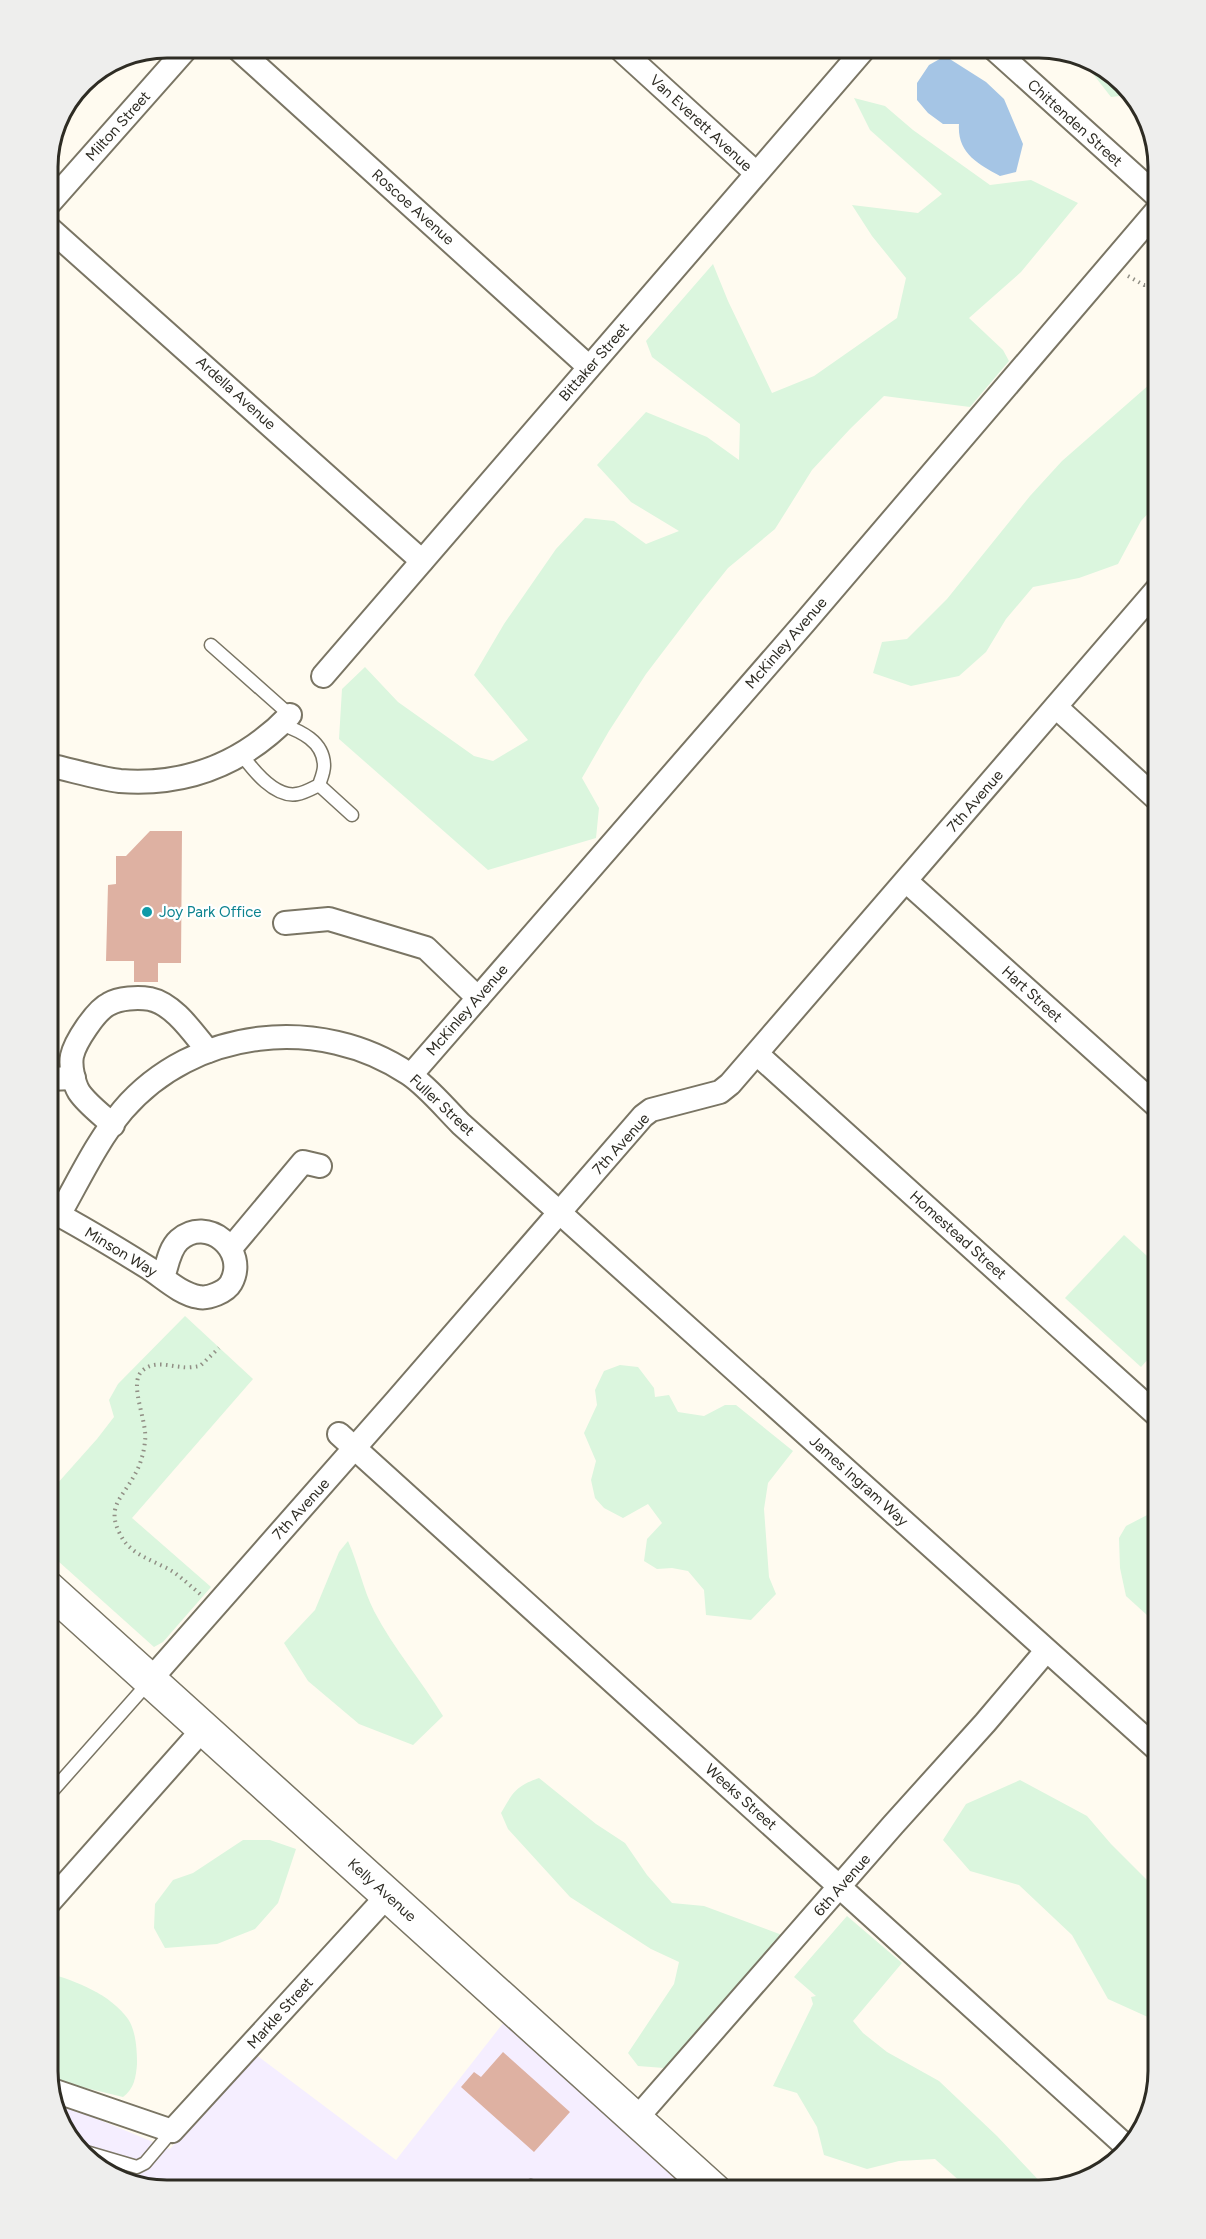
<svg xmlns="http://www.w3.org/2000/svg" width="1206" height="2239" font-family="Figtree,sans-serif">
<rect width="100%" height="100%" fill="#fffbf0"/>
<!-- industrial -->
<polygon fill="#f5eeff" points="504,2022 691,2191 160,2191 101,2171 57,2118 54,2101 170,2149 255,2054 396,2160"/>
<!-- green -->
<g fill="#dbf6de">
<polygon points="1045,48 1111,72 1128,95 1111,97 1090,70"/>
<polygon points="854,98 885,106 913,130 990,185 1031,180 1078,203 1021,272 969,318 1003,350 1009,361 970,407 884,396 850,429 812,470 775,529 728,568 700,603 646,674 609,731 582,778 599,808 596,838 488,870 339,739 342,689 365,667 398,702 474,756 493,761 528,740 474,675 504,624 556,549 585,518 614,521 646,544 679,531 631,502 597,465 646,412 707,437 739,460 740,424 652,357 646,341 713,264 728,301 772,393 814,376 897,318 906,278 872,236 852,205 918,213 942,194 870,130"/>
<polygon points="1158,377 1158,503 1141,521 1118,564 1079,578 1033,587 1006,619 986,652 959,676 911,686 873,673 882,642 907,639 947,599 1030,496 1062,461"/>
<polygon points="1124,1235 1158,1266 1158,1348 1141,1367 1065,1298"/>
<polygon points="185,1316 253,1379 132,1518 211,1587 163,1642 154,1647 48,1552 48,1494 97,1439 114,1417 109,1400 118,1384"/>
<polygon points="620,1365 638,1367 654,1388 655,1397 669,1395 678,1412 704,1416 725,1405 736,1405 793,1451 768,1483 764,1509 769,1577 776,1594 751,1620 706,1615 704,1590 688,1571 672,1568 657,1569 644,1561 647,1539 662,1523 648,1504 623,1518 604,1508 595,1498 591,1480 596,1461 584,1433 597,1405 595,1390 604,1371"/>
<polygon points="1151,1513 1152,1536 1158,1541 1158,1625 1126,1596 1120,1568 1119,1538 1126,1526"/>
<path d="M348,1541C358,1563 363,1589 374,1611C394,1649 421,1680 443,1716L413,1745L359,1724L308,1681L284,1643L315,1610L339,1552Z"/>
<path d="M539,1778L596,1824L625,1843L647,1875L672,1903L704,1906L782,1935L747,1983L674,2060L664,2068L638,2066L628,2053L674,1984L679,1962L651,1949L570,1897L508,1829L501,1813C513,1792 516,1786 539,1778Z"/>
<polygon points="1020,1780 1087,1816 1111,1844 1158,1891 1158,2020 1150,2018 1108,1999 1072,1935 1019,1885 970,1871 943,1840 966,1804"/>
<polygon points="243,1840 270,1840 296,1849 278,1903 255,1929 217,1944 165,1948 154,1928 155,1904 173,1880 193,1873"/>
<polygon points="847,1916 902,1963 853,2021 863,2033 887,2052 939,2081 997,2136 1047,2189 971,2191 935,2159 899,2161 867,2169 824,2155 817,2127 797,2093 773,2086 813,2004 811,1997 816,1996 794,1977"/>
<path d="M48,1973C76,1981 110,1994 128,2019C136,2031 137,2050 137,2064C136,2077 134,2089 123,2097L49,2079Z"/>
</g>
<!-- water -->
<path fill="#a5c5e5" d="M945,56L986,82L1004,99L1023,144L1016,172L1000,176C978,164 957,153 959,124H943L928,113L917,100V83L929,65Z"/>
<!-- building -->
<g fill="#deb1a2">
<polygon points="150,831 182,831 181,963 158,963 158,982 134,982 134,961 106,961 108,885 116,884 116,856 126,856"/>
<polygon points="503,2052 570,2112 534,2152 461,2087 474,2072 481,2077"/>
</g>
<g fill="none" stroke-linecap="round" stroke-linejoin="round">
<defs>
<g id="service">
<polyline points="211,645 290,715"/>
<path d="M242,755C253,770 275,798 297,794C304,793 313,788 319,785C321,779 324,772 324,766C324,741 300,731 281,724"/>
<polyline points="319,785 352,815"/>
<polyline points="48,1796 149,1682"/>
<polyline points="86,2152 137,2167 145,2163 172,2131"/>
<polyline points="531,2186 537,2191"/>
</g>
<g id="minor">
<polyline points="237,48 589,367"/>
<polyline points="619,48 756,173"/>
<polyline points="993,48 1158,197"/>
<polyline points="48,205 187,48"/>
<polyline points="48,227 422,561"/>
<polyline points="323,676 865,48"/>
<polyline points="1056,707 1158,800"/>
<path d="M48,765C72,770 96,778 120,781C187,786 244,763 290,715"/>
<polyline points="906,881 1158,1107"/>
<polyline points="285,923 329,919 426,948 478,998"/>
<polyline points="757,1054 1158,1416"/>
<polyline points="411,1075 805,622 1158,209"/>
<polyline points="48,1079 74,1078"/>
<path d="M113,1125C102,1115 87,1104 79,1092C74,1084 70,1066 72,1056C75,1042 96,1010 109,1004C119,998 138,997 150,999C174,1004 193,1033 208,1051"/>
<path d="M48,1209C82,1227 115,1247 147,1267C163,1277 180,1294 199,1297C208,1299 226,1292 231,1283C249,1250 207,1215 179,1240C169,1249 167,1266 163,1278"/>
<path d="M59,1215C79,1180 97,1141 123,1110C193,1028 320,1014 409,1074C428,1087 445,1108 461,1124L1158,1750"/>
<polyline points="231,1248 303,1162 320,1166"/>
<polyline points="339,1434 1127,2147"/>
<polyline points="151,1679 395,1402 643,1116 651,1110 720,1092 730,1084 1158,588"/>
<polyline points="48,1904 204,1728"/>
<polyline points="52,2090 172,2131 388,1895"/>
<polyline points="637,2118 893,1825 985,1723 1046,1651"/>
</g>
<polyline id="secondary" points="48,1588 715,2191"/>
</defs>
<!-- service casing -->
<use href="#service" stroke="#7a7564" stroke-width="15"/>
<!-- minor casing -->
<use href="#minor" stroke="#7a7564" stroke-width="26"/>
<!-- secondary casing -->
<use href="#secondary" stroke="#7a7564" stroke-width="36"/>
<!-- path -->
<g stroke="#918f85" stroke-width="4" stroke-dasharray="1.5 4.5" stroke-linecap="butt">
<polyline points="1128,276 1144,285 1158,285"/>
<path d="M200,1594C192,1587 184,1580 175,1573C157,1561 130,1556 120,1534C106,1507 122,1498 134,1476C140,1466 144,1453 145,1441C148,1422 128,1384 142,1371C154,1360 168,1366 182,1367C187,1368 194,1367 200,1366L219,1348"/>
</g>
<!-- service -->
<use href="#service" stroke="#fff" stroke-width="12"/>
<!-- minor -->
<use href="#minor" stroke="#fff" stroke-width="22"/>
<!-- secondary -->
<use href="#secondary" stroke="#fff" stroke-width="33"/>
</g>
<!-- markers -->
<circle fill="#0f9aa8" stroke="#fff" stroke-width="2" cx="147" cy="912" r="6"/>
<g text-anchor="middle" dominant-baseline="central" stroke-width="4.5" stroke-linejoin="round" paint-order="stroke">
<!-- street labels -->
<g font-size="15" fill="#2e2c24" stroke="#fff">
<text transform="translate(701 123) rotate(43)">Van Everett Avenue</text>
<text transform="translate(1075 123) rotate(42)">Chittenden Street</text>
<text transform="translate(118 126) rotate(-48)">Milton Street</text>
<text transform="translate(413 207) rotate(42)">Roscoe Avenue</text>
<text transform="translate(594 362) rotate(-49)">Bittaker Street</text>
<text transform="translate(236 393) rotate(42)">Ardella Avenue</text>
<text transform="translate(786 643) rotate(-49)">McKinley Avenue</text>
<text transform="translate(975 801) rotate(-49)">7th Avenue</text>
<text transform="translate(1032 994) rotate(42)">Hart Street</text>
<text transform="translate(467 1010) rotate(-49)">McKinley Avenue</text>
<text transform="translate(442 1105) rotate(43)">Fuller Street</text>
<text transform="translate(621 1144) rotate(-48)">7th Avenue</text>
<text transform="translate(958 1235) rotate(42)">Homestead Street</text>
<text transform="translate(121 1252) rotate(31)">Minson Way</text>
<text transform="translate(859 1481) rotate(42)">James Ingram Way</text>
<text transform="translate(301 1509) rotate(-48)">7th Avenue</text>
<text transform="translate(741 1797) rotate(42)">Weeks Street</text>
<text transform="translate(842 1885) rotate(-49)">6th Avenue</text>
<text transform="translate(382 1890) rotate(42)">Kelly Avenue</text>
<text transform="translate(280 2013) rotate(-48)">Markle Street</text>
</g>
<!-- culture labels -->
<g font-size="15" fill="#0d838f" stroke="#fff" text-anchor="start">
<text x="159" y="912">Joy Park Office</text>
</g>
</g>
<!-- crop -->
<path d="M0 0H1206V2239H0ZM167 58H1039A109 109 0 0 1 1148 167V2071A109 109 0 0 1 1039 2180H167A109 109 0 0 1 58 2071V167A109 109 0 0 1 167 58Z" fill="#eeeeed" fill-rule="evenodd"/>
<path fill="none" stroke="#2e2c24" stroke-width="3" d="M167 58H1039A109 109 0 0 1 1148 167V2071A109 109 0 0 1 1039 2180H167A109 109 0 0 1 58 2071V167A109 109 0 0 1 167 58Z"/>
</svg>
